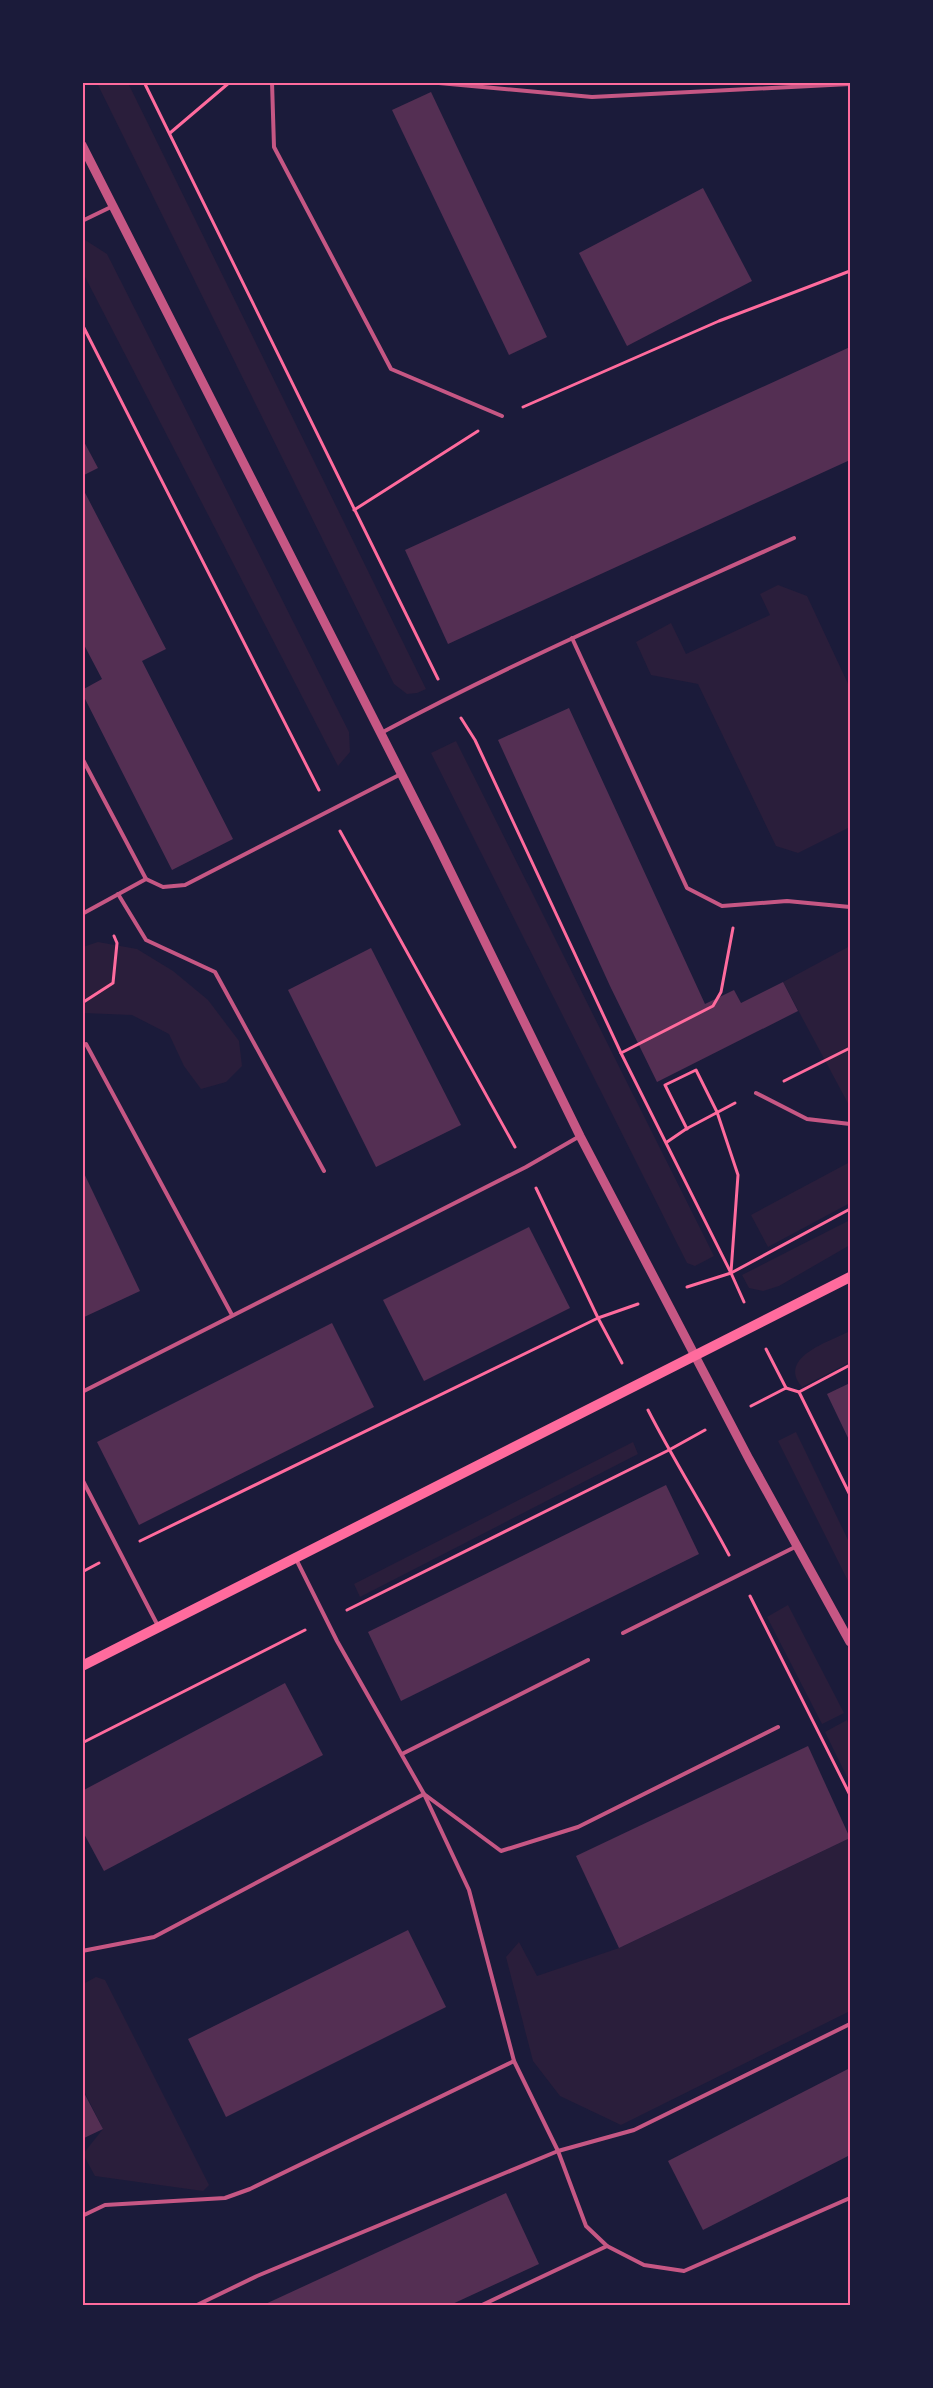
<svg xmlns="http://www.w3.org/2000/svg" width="933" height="2388" font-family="Barlow,sans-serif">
<rect width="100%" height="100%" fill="#1b1b3a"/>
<!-- green -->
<g fill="#2a1e3b">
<polygon points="97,83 128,83 426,689 417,693 407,694 394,684"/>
<polygon points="82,238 107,254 349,732 350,752 338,766 83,273"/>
<polygon points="778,585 807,596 850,688 850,827 798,853 776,846 698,684 651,675 636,642 671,623 686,654 770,615 760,594"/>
<polygon points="456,741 714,1256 695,1266 687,1263 431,753"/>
<polygon points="98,942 137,949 173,971 208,1000 239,1041 242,1066 226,1082 201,1089 184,1066 169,1034 132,1015 83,1013 83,947"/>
<polygon points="850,946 850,1107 783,982"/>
<polygon points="850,1162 850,1203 768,1247 751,1215"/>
<polygon points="850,1220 850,1245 779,1286 763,1291 749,1288 742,1275"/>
<path d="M850,1331V1362L802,1387C777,1357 829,1342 850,1331Z"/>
<polygon points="796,1432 850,1544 850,1585 778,1441"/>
<polygon points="633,1442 638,1454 360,1597 354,1584"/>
<polygon points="788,1605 844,1713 822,1724 767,1617"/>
<polygon points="847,1720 850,1727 850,1783 825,1732"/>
<polygon points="850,1838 850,2011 621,2125 560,2096 533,2061 506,1957 519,1942 537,1976 619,1948"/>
<polygon points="96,1977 105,1980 209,2185 203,2191 95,2176 83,2154 103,2129 83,2089 83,1984"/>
</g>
<!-- building -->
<g fill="#542f53">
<polygon points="431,92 547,337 509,355 392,110"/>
<polygon points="703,188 752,281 627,346 579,253"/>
<polygon points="850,347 850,460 448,644 405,550"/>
<polygon points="82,438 98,468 82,476"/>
<polygon points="82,487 166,649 142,661 233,839 172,870 82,693 82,690 102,679 82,641"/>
<polygon points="569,708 705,1004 734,990 741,1003 783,982 798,1011 657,1082 610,986 498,740"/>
<polygon points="371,948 461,1125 376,1167 288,990"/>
<polygon points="82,1169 140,1291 82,1318"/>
<polygon points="529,1227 570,1308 424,1381 383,1300"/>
<polygon points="332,1323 374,1407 139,1525 97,1442"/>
<polygon points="850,1383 850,1442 827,1394"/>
<polygon points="666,1485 699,1554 401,1701 368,1632"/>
<polygon points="285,1683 323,1755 104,1871 82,1830 82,1791"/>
<polygon points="808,1746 850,1838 619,1948 576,1856"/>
<polygon points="408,1930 446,2007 226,2117 188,2039"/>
<polygon points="850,2068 850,2155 703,2230 668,2161"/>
<polygon points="82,2089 103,2129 82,2139"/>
<polygon points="506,2193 539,2264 448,2306 261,2306"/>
</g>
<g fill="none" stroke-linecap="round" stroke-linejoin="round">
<!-- path -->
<g stroke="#ff6b9d" stroke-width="3">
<polyline points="144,82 438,679"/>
<polyline points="170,133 230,82"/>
<polyline points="82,324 319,790"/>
<polyline points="523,407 719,321 850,271"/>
<polyline points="354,510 478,431"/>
<polyline points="461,718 475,740 621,1053 731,1273 850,1209"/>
<polyline points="340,831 515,1147"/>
<polyline points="82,1003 113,983 117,943 114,936"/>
<polyline points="621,1053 713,1006 721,992 733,928"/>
<polyline points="784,1081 850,1048"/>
<polyline points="687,1129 665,1085 696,1070 717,1112 738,1175 731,1272"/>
<polyline points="667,1142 686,1129 735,1103"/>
<polyline points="687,1287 731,1273 744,1302"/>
<polyline points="766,1349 786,1388"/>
<polyline points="622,1363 598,1318 638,1304"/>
<polyline points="799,1392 850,1495"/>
<polyline points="751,1406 786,1388 799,1392 850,1365"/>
<path d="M648,1410C673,1459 703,1506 729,1555"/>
<polyline points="140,1541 598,1318 536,1188"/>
<polyline points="82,1572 99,1563"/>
<polyline points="750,1596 850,1795"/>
<polyline points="347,1610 669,1450 705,1430"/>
<polyline points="82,1743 305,1630"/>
</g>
<!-- service -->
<g stroke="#c65784" stroke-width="4">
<polyline points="272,82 274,147 391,369 502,416"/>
<polyline points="428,82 592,97 850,84"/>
<polyline points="82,221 113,206"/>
<polyline points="572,638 687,888 722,906 787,901 850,907"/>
<path d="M381,733C515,661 655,601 794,538"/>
<polyline points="82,758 146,879 163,887 185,885 401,774"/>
<polyline points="118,894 146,940 215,972 324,1171"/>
<polyline points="82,914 146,879"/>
<polyline points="86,1044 232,1315"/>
<polyline points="756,1093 807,1119 850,1124"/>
<polyline points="82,1392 526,1167 580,1136"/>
<polyline points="82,1479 158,1626"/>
<polyline points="296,1559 337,1641 424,1794 469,1890 514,2061 558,2151 586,2226 607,2246 644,2265 684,2271 850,2198"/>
<polyline points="623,1633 797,1546"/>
<polyline points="402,1754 588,1660"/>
<polyline points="82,1951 154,1937 424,1794 501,1851 578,1827 778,1727"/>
<polyline points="82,2216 105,2205 225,2198 250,2189 514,2061"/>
<polyline points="195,2306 257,2276 558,2151 634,2130 850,2024"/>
<polyline points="480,2306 607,2246"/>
</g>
<!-- tertiary -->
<polyline stroke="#c65784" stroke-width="9" points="82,145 436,842 580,1136 749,1459 850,1642"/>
<!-- secondary -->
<polyline stroke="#ff6b9d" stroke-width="10" points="82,1666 850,1277"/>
</g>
<!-- border -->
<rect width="933" height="2388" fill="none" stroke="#1b1b3a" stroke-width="168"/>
<rect x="84" y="84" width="765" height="2220" fill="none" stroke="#ff6b9d" stroke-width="2"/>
</svg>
